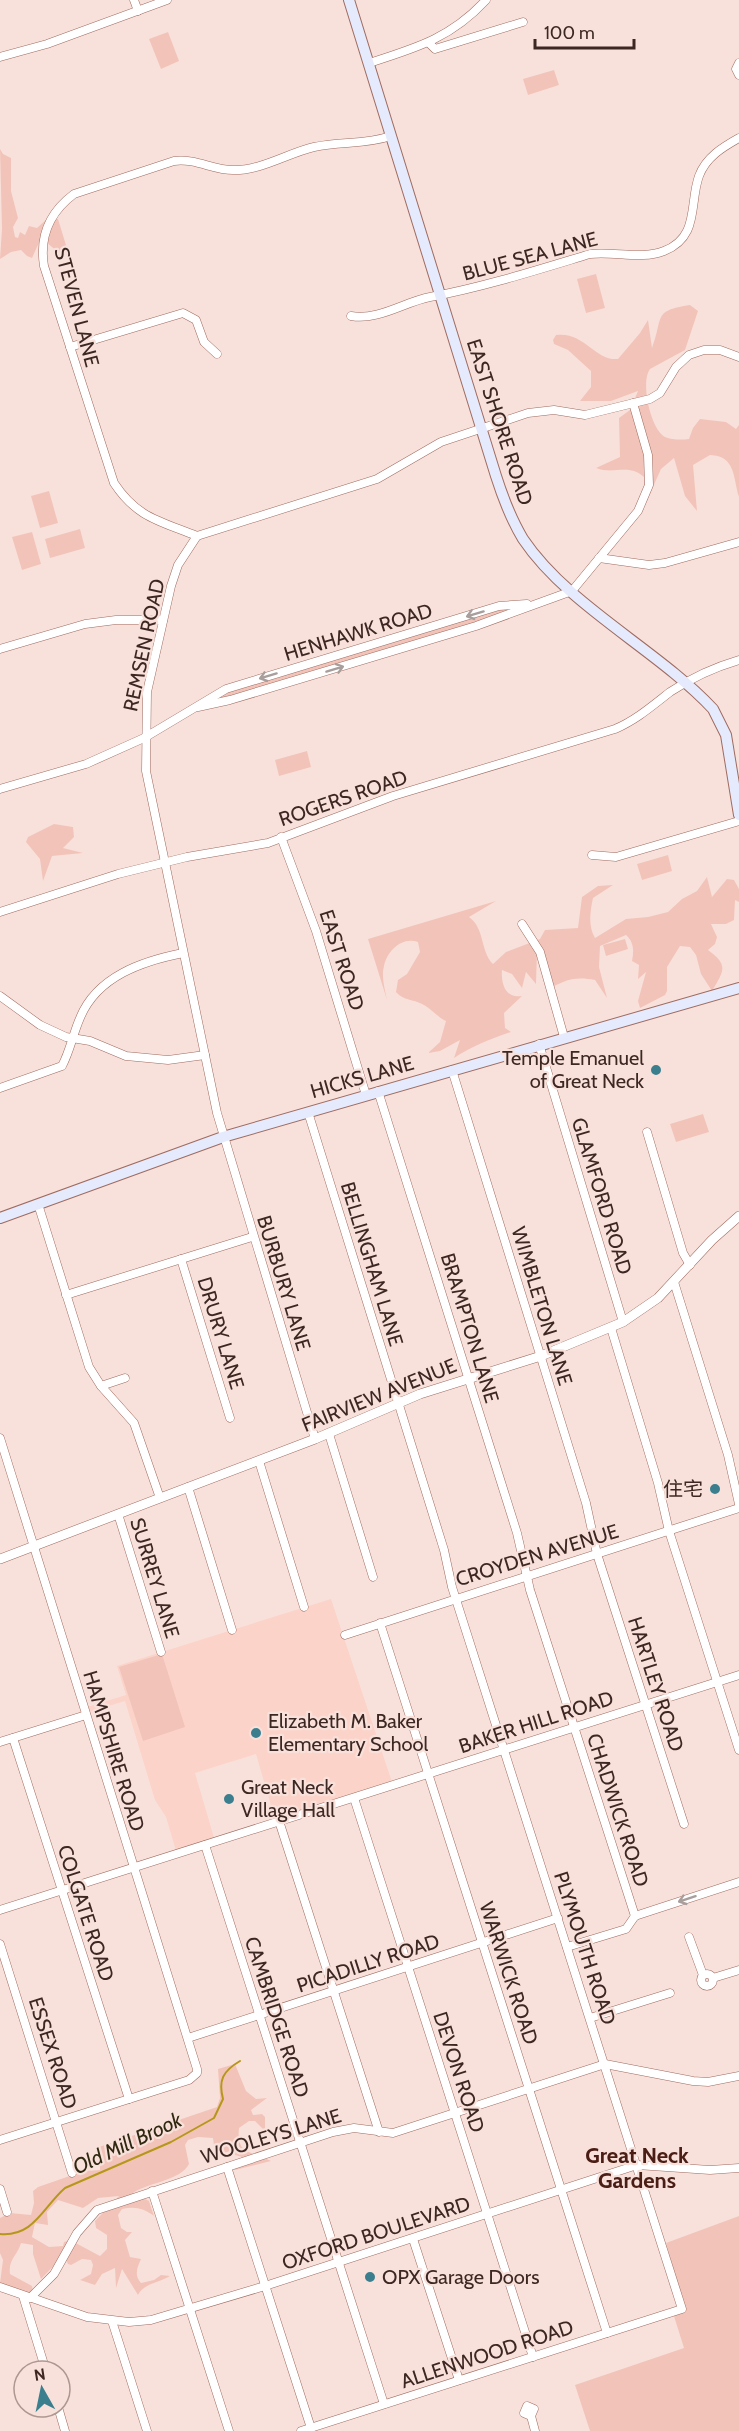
<svg xmlns="http://www.w3.org/2000/svg" width="739" height="2431" font-family="Cabin,'Noto Sans SC',sans-serif">
<rect width="100%" height="100%" fill="#f9e1db"/>
<!-- built -->
<polygon fill="#fbd3c9" points="331,1599 393,1785 276,1823 256,1754 195,1773 215,1841 177,1854 166,1817 155,1800 125,1701 86,1713 84,1708 126,1695 117,1666"/>
<!-- green -->
<g fill="#f2c4b9" fill-rule="evenodd">
<polygon points="168,32 179,61 161,69 149,39"/>
<polygon points="554,70 559,85 528,95 523,79"/>
<polygon points="0,149 3,154 11,158 11,191 18,218 13,227 15,237 18,238 20,232 25,235 29,226 37,228 48,218 58,219 69,255 58,252 41,238 32,258 27,256 21,250 11,252 0,259 2,229"/>
<polygon points="596,274 605,308 586,313 577,279"/>
<path d="M690,305L698,311L685,350L650,369C640,383 651,430 665,437C672,440 682,440 689,439L693,428L700,419L726,422L736,429L739,425V497C733,478 736,456 710,455L693,465L697,511L685,496L674,458L661,469L645,505L644,477C628,463 614,475 596,468L620,457L619,418L630,410L638,391L611,401H580L591,387V371L568,350L554,344L553,340L556,335C584,331 595,361 618,359L640,333L648,320L652,348C664,316 652,311 690,305Z"/>
<polygon points="49,491 58,523 40,528 31,496"/>
<polygon points="80,529 85,548 50,558 45,539"/>
<polygon points="32,532 41,564 22,570 12,537"/>
<polygon points="532,603 503,618 198,707 226,689 499,606"/>
<polygon points="307,751 311,767 279,776 275,760"/>
<polygon points="54,824 73,827 74,837 63,848 83,853 52,856 43,881 40,859 26,842 28,837"/>
<polygon points="668,855 672,871 642,880 637,864"/>
<path d="M707,877L712,897L727,879L734,880L739,889V902L735,900L734,920L726,924H711L717,937L715,944L708,950C729,965 724,971 712,991L701,974L696,955L690,947L680,946L667,967V991L665,995L640,1008L638,1001L646,972L638,979L639,965L632,961C634,951 634,942 626,935L600,946L599,967L607,998L595,980C574,976 564,980 546,991L549,978L548,964L537,952L536,984L526,972L522,988L512,974L502,970C501,983 505,999 522,996L504,1013L505,1028L511,1032C491,1039 472,1046 454,1058L460,1040L440,1051L428,1053L440,1042L446,1021C437,1017 432,1009 422,1004C413,999 404,1001 396,992L398,980L407,974L420,952L418,942C402,936 387,951 384,966C381,977 385,989 387,1000L368,939L496,901L469,917C485,928 480,951 493,964L506,952L540,939L545,930L578,928L582,897L598,886L613,885L593,898C590,912 588,926 595,938L626,919L648,917L668,912L682,899L697,891Z"/>
<polygon points="625,939 628,949 606,956 603,945"/>
<polygon points="703,1114 709,1132 676,1142 670,1124"/>
<polygon points="162,1654 185,1727 143,1741 119,1667"/>
<path d="M235,2064L246,2091L256,2099L267,2098L251,2110L253,2115L262,2114L265,2117V2131L255,2121H249L239,2128C236,2156 252,2150 271,2161L235,2170L232,2168L242,2157L235,2155L233,2150L224,2153L216,2161L213,2138L198,2137L188,2140L185,2145L189,2164C180,2181 149,2182 133,2193L149,2201L154,2216C144,2208 134,2206 122,2209L118,2215L121,2228L127,2232H132L125,2240L130,2257L141,2259C137,2268 134,2275 141,2283L154,2280L161,2275L170,2276C159,2283 144,2283 138,2295L122,2269L116,2288L115,2268L102,2274L95,2285L80,2280L91,2274L93,2265L91,2260L82,2259L71,2265L68,2264L64,2255L41,2279L33,2254V2245L21,2243C18,2255 8,2259 10,2274L32,2286L33,2291L31,2294L0,2283L3,2260L0,2253V2218L10,2213L31,2215L34,2203L33,2191L38,2187L84,2171L100,2170L99,2147L217,2107L220,2098L218,2069ZM119,2196L95,2221L96,2228L107,2235V2249L100,2256L70,2240L64,2242L63,2246L49,2247L32,2237L35,2223L48,2225L47,2212L58,2200L83,2208L98,2198Z"/>
<polygon points="739,2216 739,2431 590,2431 575,2385 684,2348 673,2313 685,2309 666,2243"/>
</g>
<g fill="none" stroke-linecap="round" stroke-linejoin="round">
<!-- stream -->
<path stroke="#b6971a" stroke-width="2" d="M0,2234C34,2237 43,2207 65,2188L171,2142L214,2118L223,2099C218,2080 223,2071 240,2061"/>
<defs>
<g id="minor">
<polyline points="134,0 138,11"/>
<polyline points="429,43 435,49 523,22"/>
<polyline points="0,57 47,44 167,0"/>
<path d="M369,63C416,48 451,38 486,0"/>
<polyline points="739,63 736,69 739,75"/>
<path d="M351,316C378,321 404,302 430,297C484,287 537,270 590,254C614,251 642,260 664,251C700,237 689,203 699,176C706,157 723,147 739,138"/>
<polyline points="70,347 183,313 196,320 204,342 217,354"/>
<path d="M197,536C160,521 137,518 114,483L44,266C39,235 50,212 74,194L174,161C195,158 213,170 233,170C260,171 288,153 314,147C341,141 364,145 391,136"/>
<polyline points="599,558 649,565 665,563 739,542"/>
<polyline points="0,649 85,624 116,620 163,620"/>
<polyline points="198,707 230,700 476,626 572,591 638,511 649,485 648,455 633,403"/>
<polyline points="0,789 86,764 144,738 226,689 499,606 527,604"/>
<polyline points="281,837 316,931 366,1095"/>
<polyline points="592,855 616,857 739,821"/>
<path d="M0,912L118,874L187,857L268,843L393,796L615,729C636,720 652,706 670,692C691,678 715,667 739,660"/>
<polyline points="522,924 540,952 564,1037"/>
<polyline points="0,996 40,1025 66,1037 90,1041 126,1056 168,1060 205,1055"/>
<polyline points="539,1044 623,1322"/>
<polyline points="452,1070 586,1503 597,1554 684,1824"/>
<path d="M0,1088L62,1066C70,1051 73,1034 80,1018C97,976 143,961 183,953"/>
<polyline points="378,1091 517,1533 530,1590 635,1916"/>
<polyline points="647,1132 683,1253 690,1265"/>
<polyline points="38,1204 89,1367 101,1386 134,1423 160,1498"/>
<polyline points="181,1259 230,1418"/>
<polyline points="674,1282 728,1455 739,1504"/>
<polyline points="66,1295 252,1237"/>
<polyline points="611,1328 658,1483 669,1531 739,1750"/>
<polyline points="101,1386 125,1378"/>
<polyline points="329,1434 373,1577"/>
<polyline points="0,1438 197,2069 197,2073 189,2080 0,2140"/>
<polyline points="315,1439 217,1113 146,771 147,692 171,586 178,565 197,536 377,479 441,442 528,413 554,410 585,415 650,399 660,393 676,367 689,355 704,350 720,350 739,357"/>
<polyline points="259,1461 304,1607"/>
<polyline points="188,1487 232,1630"/>
<polyline points="118,1514 161,1652"/>
<polyline points="380,1623 607,2333"/>
<polyline points="345,1635 739,1508"/>
<polyline points="13,1738 129,2099"/>
<polyline points="0,1742 86,1715"/>
<polyline points="354,1798 533,2357"/>
<polyline points="279,1821 379,2132"/>
<polyline points="205,1845 384,2404"/>
<polyline points="0,1910 739,1675"/>
<polyline points="635,1916 739,1882"/>
<polyline points="689,1937 703,1975"/>
<polyline points="0,1944 72,2173"/>
<polyline points="567,1947 626,1929 635,1916"/>
<circle cx="707" cy="1980" r="6"/>
<polyline points="713,1978 739,1970"/>
<polyline points="590,2018 670,1993"/>
<polyline points="188,2038 558,1918"/>
<polyline points="227,2167 311,2428"/>
<polyline points="0,2189 7,2212"/>
<polyline points="152,2191 229,2431"/>
<polyline points="413,2239 459,2380"/>
<polyline points="0,2287 87,2317 129,2322 151,2320 265,2286 637,2165 710,2170 739,2168"/>
<polyline points="23,2296 46,2371"/>
<polyline points="30,2298 54,2274 77,2233 97,2210 333,2132 354,2128 393,2133 605,2064 693,2081 708,2082 739,2076"/>
<polyline points="112,2321 147,2431"/>
<polyline points="58,2407 65,2431"/>
<polyline points="531,2416 534,2409 527,2406 524,2413 531,2416 535,2431"/>
<polyline points="301,2431 682,2309 452,1587 444,1550 308,1112"/>
</g>
<polyline id="tertiary" points="0,1559 315,1439 420,1394 541,1356 623,1322 658,1298 712,1240 739,1216"/>
<g id="secondary">
<path d="M349,0L496,476C503,498 511,519 523,539C568,606 658,650 713,709L726,735L739,815"/>
<polyline points="0,1218 223,1137 739,988"/>
</g>
</defs>
<!-- minor casing -->
<use href="#minor" stroke="#9f6b60" stroke-width="9"/>
<!-- tertiary casing -->
<use href="#tertiary" stroke="#9f6b60" stroke-width="10"/>
<!-- secondary casing -->
<use href="#secondary" stroke="#9f6b60" stroke-width="12"/>
<!-- minor -->
<use href="#minor" stroke="#fff" stroke-width="8"/>
<!-- tertiary -->
<use href="#tertiary" stroke="#fff" stroke-width="9"/>
<!-- secondary -->
<use href="#secondary" stroke="#e5eafc" stroke-width="10"/>
</g>
<!-- one-way arrows -->
<defs><path id="oneway-shaft" d="M-6 0H5M1.5-3L5.5 0L1.5 3" fill="none" stroke-width="1.6" stroke-linecap="round" stroke-linejoin="round" transform="scale(1.5)"/></defs>
<g stroke="#a89e9c">
<use href="#oneway-shaft" transform="translate(475 614) rotate(163)"/>
<use href="#oneway-shaft" transform="translate(335 669) rotate(-17)"/>
<use href="#oneway-shaft" transform="translate(268 676) rotate(163)"/>
<use href="#oneway-shaft" transform="translate(687 1899) rotate(162)"/>
</g>
<!-- markers -->
<g fill="#3b7f8e" stroke="#f9e1db" stroke-width="2">
<circle cx="656" cy="1070" r="6"/>
<circle cx="715" cy="1489" r="6"/>
<circle cx="256" cy="1733" r="6"/>
<circle cx="229" cy="1799" r="6"/>
<circle cx="370" cy="2277" r="6"/>
</g>
<g text-anchor="middle" dominant-baseline="central" stroke-width="4.5" stroke-linejoin="round" paint-order="stroke">
<!-- street labels -->
<g font-size="20" fill="#3d2722" stroke="#f9e1db">
<text transform="translate(530 256) rotate(-15)">BLUE SEA LANE</text>
<text transform="translate(77 307) rotate(75)">STEVEN LANE</text>
<text transform="translate(500 422) rotate(72)">EAST SHORE ROAD</text>
<text transform="translate(358 632) rotate(-17)">HENHAWK ROAD</text>
<text transform="translate(144 645) rotate(-78)">REMSEN ROAD</text>
<text transform="translate(343 798) rotate(-19)">ROGERS ROAD</text>
<text transform="translate(342 960) rotate(72)">EAST ROAD</text>
<text transform="translate(362 1077) rotate(-16)">HICKS LANE</text>
<text transform="translate(602 1196) rotate(73)">GLAMFORD ROAD</text>
<text transform="translate(372 1264) rotate(73)">BELLINGHAM LANE</text>
<text transform="translate(284 1283) rotate(73)">BURBURY LANE</text>
<text transform="translate(542 1306) rotate(73)">WIMBLETON LANE</text>
<text transform="translate(470 1328) rotate(73)">BRAMPTON LANE</text>
<text transform="translate(221 1333) rotate(73)">DRURY LANE</text>
<text transform="translate(379 1395) rotate(-22)">FAIRVIEW AVENUE</text>
<text transform="translate(537 1555) rotate(-17)">CROYDEN AVENUE</text>
<text transform="translate(155 1578) rotate(73)">SURREY LANE</text>
<text transform="translate(656 1684) rotate(72)">HARTLEY ROAD</text>
<text transform="translate(536 1722) rotate(-18)">BAKER HILL ROAD</text>
<text transform="translate(114 1751) rotate(73)">HAMPSHIRE ROAD</text>
<text transform="translate(618 1810) rotate(72)">CHADWICK ROAD</text>
<text transform="translate(86 1913) rotate(72)">COLGATE ROAD</text>
<text transform="translate(585 1948) rotate(72)">PLYMOUTH ROAD</text>
<text transform="translate(368 1963) rotate(-18)">PICADILLY ROAD</text>
<text transform="translate(509 1973) rotate(72)">WARWICK ROAD</text>
<text transform="translate(277 2017) rotate(72)">CAMBRIDGE ROAD</text>
<text transform="translate(53 2053) rotate(72)">ESSEX ROAD</text>
<text transform="translate(459 2072) rotate(72)">DEVON ROAD</text>
<text transform="translate(271 2136) rotate(-17)">WOOLEYS LANE</text>
<text transform="translate(376 2233) rotate(-18)">OXFORD BOULEVARD</text>
<text transform="translate(487 2354) rotate(-18)">ALLENWOOD ROAD</text>
</g>
<!-- poi labels -->
<g font-size="20" fill="#3d2722" stroke="#f9e1db" text-anchor="start">
<text x="644" y="1058" text-anchor="end">Temple Emanuel<tspan x="644" dy="23">of Great Neck</tspan></text>
<text x="703" y="1489" text-anchor="end">住宅</text>
<text x="268" y="1721">Elizabeth M. Baker<tspan x="268" dy="23">Elementary School</tspan></text>
<text x="241" y="1787">Great Neck<tspan x="241" dy="23">Village Hall</tspan></text>
<text x="382" y="2277">OPX Garage Doors</text>
</g>
<!-- water labels -->
<g font-size="21" font-style="italic" fill="#302911" stroke="#f9e1db">
<text transform="translate(127 2143) rotate(-25)">Old Mill Brook</text>
</g>
<!-- quarter labels -->
<g font-size="22" font-weight="bold" fill="#4a1e15" stroke="#f9e1db">
<text x="637" y="2155">Great Neck<tspan x="637" dy="25">Gardens</tspan></text>
</g>
</g>
<!-- north arrow -->
<g transform="translate(42 2389) rotate(351)"><circle r="28" fill="#f9e1db" stroke="#ae9791" stroke-width="1.5"/>
<path d="M0-4.5L10 22L0 15L-10 22Z" fill="#3b7f8e"/>
<text y="-9" font-size="16" font-weight="bold" text-anchor="middle" fill="#3d2722">N</text>
</g>
<!-- scale -->
<path d="M535 39v9h99v-9" fill="none" stroke="#3d2722" stroke-width="3"/>
<text x="544" y="39" font-size="18" fill="#3d2722" stroke="#f9e1db" stroke-width="4.5" paint-order="stroke">100 m</text>
</svg>
